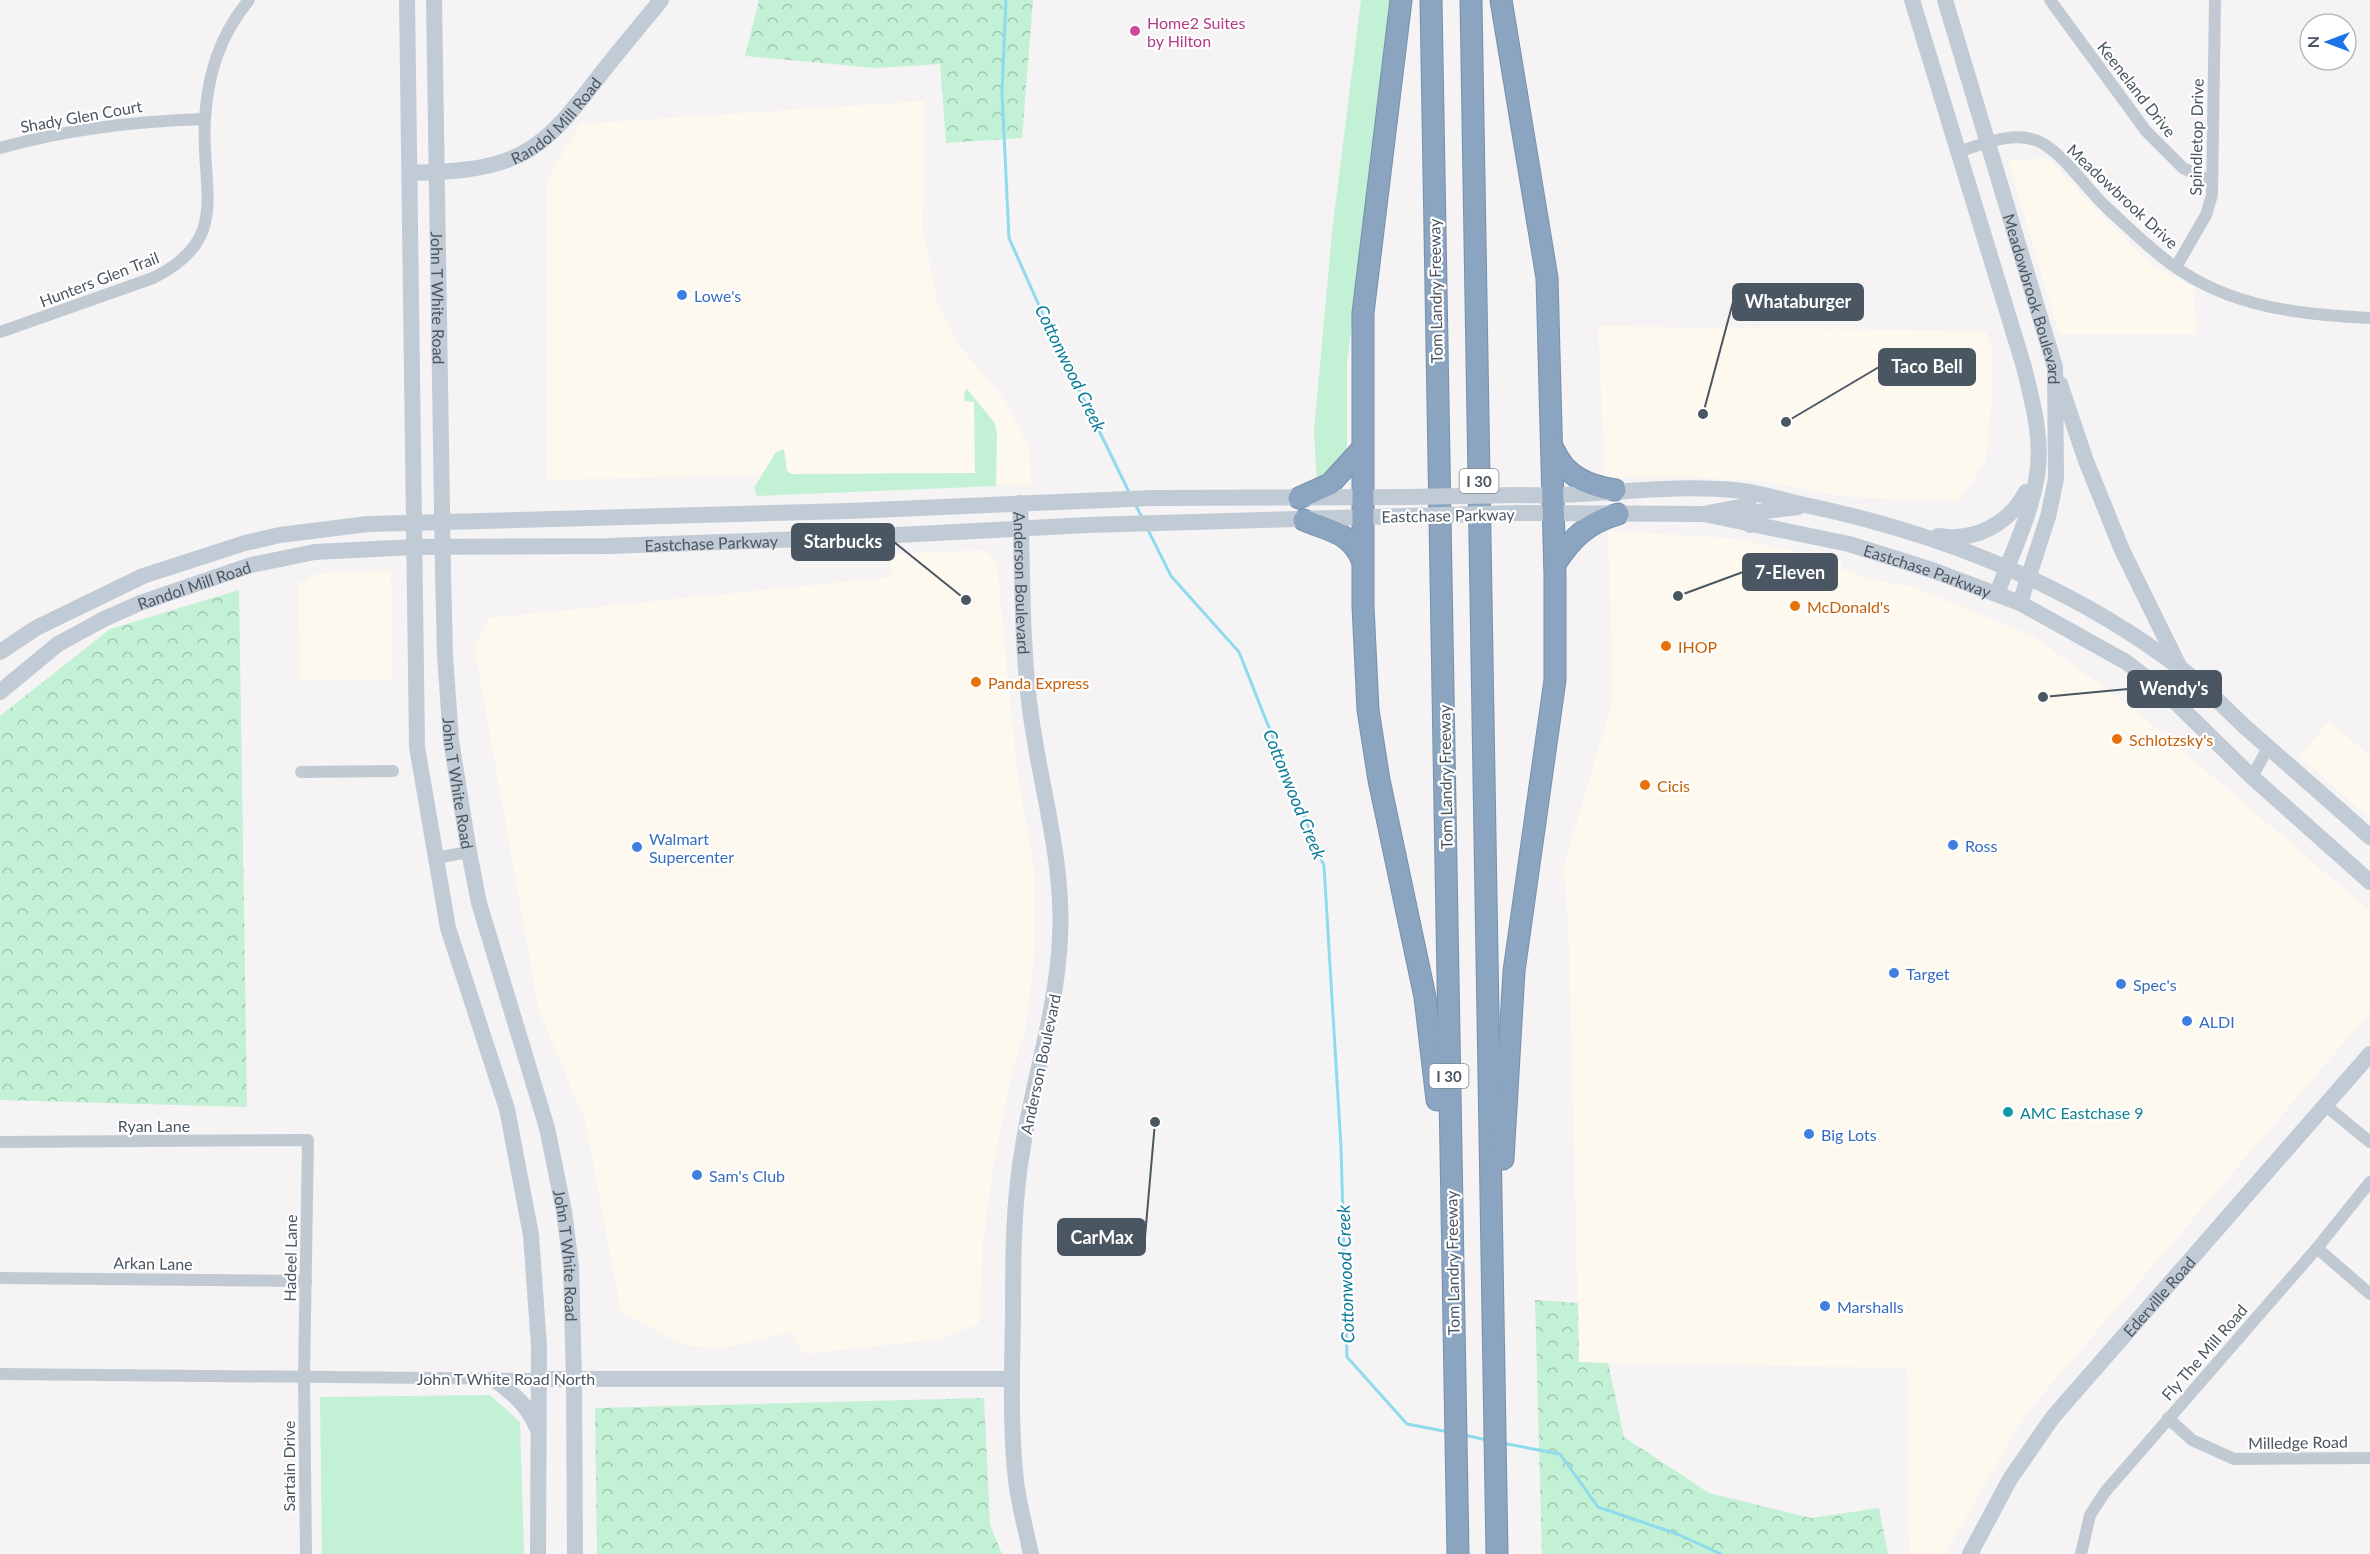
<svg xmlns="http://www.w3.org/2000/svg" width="2370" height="1554" font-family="Lato,sans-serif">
<defs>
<pattern id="forest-crowns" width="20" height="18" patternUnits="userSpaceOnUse" patternTransform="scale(1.5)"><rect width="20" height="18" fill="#c3f1d5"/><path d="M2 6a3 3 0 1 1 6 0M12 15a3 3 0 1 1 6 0" fill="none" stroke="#a0c6b0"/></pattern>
</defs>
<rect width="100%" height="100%" fill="#f5f3f3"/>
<!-- commercial -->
<g fill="#fdf9ef">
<polygon points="924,101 923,229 937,301 960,346 1005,401 1029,448 1031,486 779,475 547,480 547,179 580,124"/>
<polygon points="2047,158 2152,266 2194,287 2196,334 2059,334 2008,161"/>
<polygon points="1598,326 1986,331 1992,349 1993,385 1986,460 1959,501 1845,497 1762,481 1683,477 1605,477"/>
<polygon points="1608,531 1731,538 1843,561 1841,568 1870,579 1914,587 2035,637 2140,714 2370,911 2370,1012 2025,1415 1945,1554 1909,1554 1907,1368 1579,1362 1569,946 1564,865 1613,699"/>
<polygon points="986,550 997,565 1017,770 1035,874 1035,949 1025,1031 1012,1071 992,1174 983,1244 979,1324 939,1339 804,1354 792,1332 723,1348 683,1345 621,1312 585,1120 539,1011 474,646 489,618 892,577 889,554"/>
<polygon points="391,570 392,679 300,679 298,584 315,574"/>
<polygon points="2329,721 2370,756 2370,819 2299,756"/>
</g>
<!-- grass -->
<g fill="#c3f1d5">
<polygon points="1361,0 1394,0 1392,42 1347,361 1347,451 1317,484 1314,431 1332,233"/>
<polygon points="967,389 994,422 997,433 996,486 757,496 754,488 776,452 784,449 787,471 792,474 975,473 974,402 964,401 965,391"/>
<polygon points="490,1395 520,1422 524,1554 322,1554 320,1397"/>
</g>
<!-- forest -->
<g fill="url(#forest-crowns)">
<polygon points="759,0 1033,0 1022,138 946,143 940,64 876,68 745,56"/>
<polygon points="239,590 247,1107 0,1100 0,716 110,629"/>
<polygon points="1535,1300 1578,1303 1579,1362 1608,1363 1624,1437 1709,1493 1811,1518 1879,1508 1888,1554 1542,1554"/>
<polygon points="984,1398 990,1525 1002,1554 597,1554 595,1408"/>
</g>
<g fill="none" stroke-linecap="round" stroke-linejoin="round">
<!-- stream -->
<g stroke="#90daee" stroke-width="3">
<polyline points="1006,0 1002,92 1009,238 1049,328 1129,492"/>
<polyline points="1136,506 1143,519"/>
<polyline points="1148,530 1171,576 1239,652 1324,866 1341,1147 1347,1357 1407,1424 1449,1432"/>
<polyline points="1464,1435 1487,1440"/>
<polyline points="1502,1443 1560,1454 1598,1507 1677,1534 1721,1554"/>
</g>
<defs>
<g id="highway">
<polyline points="1401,0 1363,313 1363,606 1368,710 1379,780 1425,997 1437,1100"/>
<path d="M1431,0C1438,518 1451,1036 1458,1554"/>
<polyline points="1471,0 1497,1554"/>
<polyline points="1501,0 1547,278 1555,576 1555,680 1514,971 1503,1159"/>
<path d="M1554,450C1565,476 1588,486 1615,490"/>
<polyline points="1299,498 1330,484 1362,449"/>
<path d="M1304,520C1329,531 1351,532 1362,560"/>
<path d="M1555,564C1572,538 1587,523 1618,514"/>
</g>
</defs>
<!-- highway casing -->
<use href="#highway" stroke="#7690ad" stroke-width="23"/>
<!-- street -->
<g stroke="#c1cad2" stroke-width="12">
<polyline points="2050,0 2146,131 2183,168 2212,182"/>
<path d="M0,148C68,129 135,121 205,119"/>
<path d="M1958,152C1983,144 2016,129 2042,143C2064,155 2087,189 2106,207C2127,226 2148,247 2171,264C2229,307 2300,315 2370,318"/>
<polyline points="2176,267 2206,215 2212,195 2215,0"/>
<path d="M0,332L153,278C233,239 200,188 205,118C208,73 220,35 249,0"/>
<polyline points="301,772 393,771"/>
<polyline points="2252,777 2269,746"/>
<polyline points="435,858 469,852"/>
<polyline points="2326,1106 2370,1142"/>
<polyline points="0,1142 308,1140 304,1377 306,1554"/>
<polyline points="2317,1248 2370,1294"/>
<polyline points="0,1278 306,1281"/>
<polyline points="0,1374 538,1379"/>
<polyline points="2168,1418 2192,1440 2234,1459 2370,1458"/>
<polyline points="2081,1554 2090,1515 2105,1492 2317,1248 2370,1182"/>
</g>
<!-- secondary -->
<g stroke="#c1cbd6" stroke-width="16">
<polyline points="407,0 417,747 448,928 507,1109 531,1235 539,1346 538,1554"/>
<path id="s1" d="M434,0L443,573L445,655L451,740L469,852L479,903L547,1128L564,1211L571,1266L574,1379L575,1554"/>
<path d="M1912,0L2024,367C2033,404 2044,443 2036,481C2029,520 2010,557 1997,594"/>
<path id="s2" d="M1945,0L2055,367L2056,479L2048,517L2020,603"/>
<path id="s3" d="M410,173C446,172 490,171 523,153C556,135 577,104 600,75C620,49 641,25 661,0"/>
<polyline points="2060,384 2086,461 2122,550 2179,666"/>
<path d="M1519,495C1591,498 1662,483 1734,490C1758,492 1782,500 1805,505C1939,533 2069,584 2180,668C2203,685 2223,706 2244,726C2286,763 2328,799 2370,837"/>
<path id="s4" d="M1020,503C1023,574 1021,646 1031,716C1041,790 1064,861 1060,937C1057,1009 1034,1076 1023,1146C1013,1202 1013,1259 1013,1316C1012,1371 1010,1426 1016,1481C1019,1505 1026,1530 1031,1554"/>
<path id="s5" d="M1519,513L1704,514L1849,544L1932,570L2020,603L2126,662L2165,692L2252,777L2370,882"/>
<polyline points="1708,513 1745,506 1753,494"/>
<polyline points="1750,525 1753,516 1757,512 1798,507"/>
<path d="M1938,536C1975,542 2009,524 2026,492"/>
<polyline points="0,652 36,628 143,576 245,543 280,535 368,524 849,511 1153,498 1406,497"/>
<path id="s6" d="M0,692L58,644L104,619L140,603L251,565L315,552L414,547L609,546L860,537L1088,525L1405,516"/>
<path d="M494,1379C512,1393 527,1404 536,1426"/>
<polyline points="538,1379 1012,1379"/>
<path id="s7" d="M1970,1554L2010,1479L2053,1417L2370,1054"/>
</g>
<!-- highway -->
<use href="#highway" stroke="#8ba5c1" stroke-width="21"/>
<!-- secondary-bridge -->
<g stroke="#c1cbd6" stroke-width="16">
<polyline points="1406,497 1519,495"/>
<polyline points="1405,516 1519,513"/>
</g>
</g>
<!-- markers -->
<circle fill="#d1479c" stroke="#fff" stroke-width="2" cx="1135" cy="31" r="6"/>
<g fill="#3f7fe0" stroke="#fff" stroke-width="2">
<circle cx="682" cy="295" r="6"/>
<circle cx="1953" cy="845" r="6"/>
<circle cx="637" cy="847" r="6"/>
<circle cx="1894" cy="973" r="6"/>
<circle cx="2121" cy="984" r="6"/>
<circle cx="2187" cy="1021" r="6"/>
<circle cx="1809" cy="1134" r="6"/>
<circle cx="697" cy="1175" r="6"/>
<circle cx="1825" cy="1306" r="6"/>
</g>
<g fill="#e8710a" stroke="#fff" stroke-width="2">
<circle cx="1795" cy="606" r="6"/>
<circle cx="1666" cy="646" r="6"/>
<circle cx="976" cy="682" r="6"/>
<circle cx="2117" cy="739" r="6"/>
<circle cx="1645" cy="785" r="6"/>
</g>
<circle fill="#0f9aa8" stroke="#fff" stroke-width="2" cx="2008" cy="1112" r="6"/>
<g text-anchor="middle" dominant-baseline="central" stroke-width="4.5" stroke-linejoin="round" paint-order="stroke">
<!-- shield labels -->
<g fill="#fff" stroke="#808990" stroke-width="1.5">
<rect x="1459.5" y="469" width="39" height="24" rx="4.5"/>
<rect x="1429.5" y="1064" width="39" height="24" rx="4.5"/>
</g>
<g font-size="15" font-weight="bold" fill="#4a5661">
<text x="1479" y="481">I 30</text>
<text x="1449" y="1076">I 30</text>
</g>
<!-- hotel labels -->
<g font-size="16" fill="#b23c85" stroke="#fff" text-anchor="start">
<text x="1147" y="22">Home2 Suites<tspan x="1147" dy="18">by Hilton</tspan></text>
</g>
<!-- street labels -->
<g font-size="16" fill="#4a5661" stroke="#fff">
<text transform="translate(2137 89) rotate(52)">Keeneland Drive</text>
<text transform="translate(81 116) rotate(-10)">Shady Glen Court</text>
<text stroke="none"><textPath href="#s3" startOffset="162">Randol Mill Road</textPath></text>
<text transform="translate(2196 137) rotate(-89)">Spindletop Drive</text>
<text transform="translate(2123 196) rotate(43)">Meadowbrook Drive</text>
<text transform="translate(99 279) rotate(-21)">Hunters Glen Trail</text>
<text transform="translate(1435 291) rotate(-91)">Tom Landry Freeway</text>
<text stroke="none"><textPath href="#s1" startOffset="298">John T White Road</textPath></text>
<text stroke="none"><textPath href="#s2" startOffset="312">Meadowbrook Boulevard</textPath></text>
<text transform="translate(1448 515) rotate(-1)">Eastchase Parkway</text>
<text stroke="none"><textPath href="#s6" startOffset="746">Eastchase Parkway</textPath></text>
<text stroke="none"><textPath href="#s5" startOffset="416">Eastchase Parkway</textPath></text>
<text stroke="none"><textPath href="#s4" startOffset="80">Anderson Boulevard</textPath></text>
<text stroke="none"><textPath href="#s6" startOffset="224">Randol Mill Road</textPath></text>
<text transform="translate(1445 777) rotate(-91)">Tom Landry Freeway</text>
<text stroke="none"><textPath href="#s1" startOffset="784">John T White Road</textPath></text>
<text transform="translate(1040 1064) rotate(-78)">Anderson Boulevard</text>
<text x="154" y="1125">Ryan Lane</text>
<text stroke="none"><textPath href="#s1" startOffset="1270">John T White Road</textPath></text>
<text transform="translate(290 1258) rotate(-89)">Hadeel Lane</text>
<text transform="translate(153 1263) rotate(1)">Arkan Lane</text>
<text transform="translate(1452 1263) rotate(-91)">Tom Landry Freeway</text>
<text stroke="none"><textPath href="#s7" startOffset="321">Ederville Road</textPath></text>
<text transform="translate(2204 1352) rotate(-49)">Fly The Mill Road</text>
<text x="506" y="1378">John T White Road North</text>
<text transform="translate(2298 1442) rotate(-1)">Milledge Road</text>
<text transform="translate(288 1466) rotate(-90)">Sartain Drive</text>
</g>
<!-- shop labels -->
<g font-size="16" fill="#366cbe" stroke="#fff" text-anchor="start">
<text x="694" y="295">Lowe's</text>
<text x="649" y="838">Walmart<tspan x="649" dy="18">Supercenter</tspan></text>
<text x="1965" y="845">Ross</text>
<text x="1906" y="973">Target</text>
<text x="2133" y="984">Spec's</text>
<text x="2199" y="1021">ALDI</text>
<text x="1821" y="1134">Big Lots</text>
<text x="709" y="1175">Sam's Club</text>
<text x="1837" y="1306">Marshalls</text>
</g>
<!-- food labels -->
<g font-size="16" fill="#c56008" stroke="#fff" text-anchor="start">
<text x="1807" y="606">McDonald's</text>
<text x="1678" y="646">IHOP</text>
<text x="988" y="682">Panda Express</text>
<text x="2129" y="739">Schlotzsky's</text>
<text x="1657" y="785">Cicis</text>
</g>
<!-- culture labels -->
<g font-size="16" fill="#0d838f" stroke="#fff" text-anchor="start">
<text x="2020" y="1112">AMC Eastchase 9</text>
</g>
<!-- water labels -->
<g font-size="18" font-style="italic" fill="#0c7c9b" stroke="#fff">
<text transform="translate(1071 368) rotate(64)">Cottonwood Creek</text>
<text transform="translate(1295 794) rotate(68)">Cottonwood Creek</text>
<text transform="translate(1345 1274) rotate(-92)">Cottonwood Creek</text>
</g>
</g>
<!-- callouts -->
<path fill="none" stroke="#4a5661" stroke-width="2" d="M1703 414L1733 302M1786 422L1879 367M966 600L894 542M1678 596L1743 572M2043 697L2128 689M1155 1122L1145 1237"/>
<g fill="#4a5661" stroke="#fff" stroke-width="2">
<circle cx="1703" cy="414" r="6"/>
<circle cx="1786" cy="422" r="6"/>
<circle cx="966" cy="600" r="6"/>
<circle cx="1678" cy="596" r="6"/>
<circle cx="2043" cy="697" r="6"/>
<circle cx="1155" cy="1122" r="6"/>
</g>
<g fill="#4a5661" stroke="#4a5661" stroke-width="2">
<rect x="1733" y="284" width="130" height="36" rx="6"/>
<rect x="1879" y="349" width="96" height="36" rx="6"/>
<rect x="792" y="524" width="102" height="36" rx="6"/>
<rect x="1743" y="554" width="94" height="36" rx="6"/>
<rect x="2128" y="671" width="93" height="36" rx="6"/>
<rect x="1058" y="1219" width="87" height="36" rx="6"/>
</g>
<g font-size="18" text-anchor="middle" font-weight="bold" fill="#fff">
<text x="1798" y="308">Whataburger</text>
<text x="1927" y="373">Taco Bell</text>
<text x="843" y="548">Starbucks</text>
<text x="1790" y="579">7-Eleven</text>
<text x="2174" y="695">Wendy's</text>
<text x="1102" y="1244">CarMax</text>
</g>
<!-- north arrow -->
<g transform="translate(2328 42) rotate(270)"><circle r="28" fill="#ffffff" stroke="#b7bbc0" stroke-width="1.5"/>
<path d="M0-4.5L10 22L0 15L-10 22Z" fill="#1a73e8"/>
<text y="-9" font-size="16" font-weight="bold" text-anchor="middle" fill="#4a5661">N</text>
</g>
</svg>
